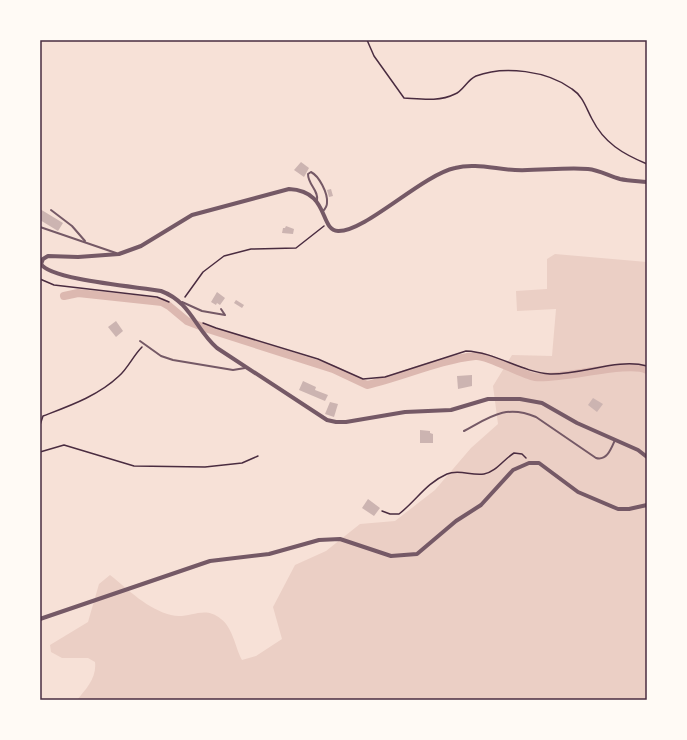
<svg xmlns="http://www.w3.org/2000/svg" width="687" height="740" font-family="Inter,sans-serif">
<rect width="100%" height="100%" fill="#f7e1d7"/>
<!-- green -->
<path fill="#ebcfc5" d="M555,254L647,262V700H77C86,689 97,678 95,662L88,658H62L51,652L50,645L88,622L99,584L110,575C129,590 147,609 171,615C189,620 204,604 221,619C233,628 235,647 242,660L256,656L282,639L273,607L295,565L326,551L360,524L395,521L435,490L471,448L498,424L493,386L512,355L552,356L556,309L517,311L516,291L547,289V259Z"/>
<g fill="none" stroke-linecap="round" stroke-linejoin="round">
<!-- canal -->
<path stroke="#dcb8b0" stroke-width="8" d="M64,296L78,293L162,302L169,306L187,321L208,329L333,369L367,385C403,377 438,360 475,356C487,354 521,375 535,377C563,380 629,360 647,370"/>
</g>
<!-- building -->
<g fill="#ccb4b1">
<polygon points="301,162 309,168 304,177 294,170"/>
<polygon points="331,189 333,196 329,197 327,190"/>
<polygon points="40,209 63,223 58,231 40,220"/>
<polygon points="286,226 294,229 293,234 282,233 283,228 285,228"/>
<polygon points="217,292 225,298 220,305 217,303 216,305 211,302"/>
<polygon points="236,300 244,305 242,308 234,303"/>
<polygon points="116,321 123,331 116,337 108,327"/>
<polygon points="472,375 472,386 458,389 457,376"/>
<polygon points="303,381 316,387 315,390 328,395 325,401 299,390"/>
<polygon points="593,398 603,404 597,412 588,405"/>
<polygon points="330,402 338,404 334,417 325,414"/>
<polygon points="420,430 430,431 430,433 433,434 433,443 420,443"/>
<polygon points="368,499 380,508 374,516 362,508"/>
</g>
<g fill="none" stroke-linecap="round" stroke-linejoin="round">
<!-- path -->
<g stroke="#4a2c40" stroke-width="1.5">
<path d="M367,40L374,56L404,98C421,99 439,102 455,94C463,91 467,80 476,76C504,65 548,71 572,89C583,96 586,108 592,119C604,143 623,154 647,164"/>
<polyline points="40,279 54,285 157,297 169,302"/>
<polyline points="185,297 203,272 224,256 251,249 296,248 324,226"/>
<path d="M203,323L216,328L318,359L363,379L385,377L466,351C495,352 521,372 550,374C581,375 618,358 647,366"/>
<path d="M40,425L43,416C69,406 98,396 119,376C128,368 133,356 142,347"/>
<polyline points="40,452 64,445 134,466 205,467 242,463 258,456"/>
<path d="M382,511L390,514H399C416,501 426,483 447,474C459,469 471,476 484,474C496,472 504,459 514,453L522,454L526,458"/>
</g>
<!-- service -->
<g stroke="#755966" stroke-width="2">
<path d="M317,201C319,190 308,185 308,174L311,172C319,176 328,193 327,203C327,206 325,209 323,211"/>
<polyline points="51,210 72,226 85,241"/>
<polyline points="40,227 116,253"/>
<polyline points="182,302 202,311 225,315 221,309"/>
<polyline points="140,341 161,356 173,360 233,370 245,368"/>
<path d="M464,431C490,417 506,404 536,417L596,458C607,461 611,449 615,440"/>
</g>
<!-- minor -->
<g stroke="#755966" stroke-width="4">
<path d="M647,182C638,181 629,181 620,179C609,176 599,170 588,169C564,167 539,171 515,170C495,169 474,163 455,168C422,175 365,232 338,231C319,230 330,191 289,189L192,215L141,246L119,254L78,257L48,256L43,259L41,264C50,280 140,287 161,291C191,302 195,329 217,348L327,420L336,422H346L405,412L451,410L488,399H520L542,403L577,423L638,450L647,457"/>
<polyline points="40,619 210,561 269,554 319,540 340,539 391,556 417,554 456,521 481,505 513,470 529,463 539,463 578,492 618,509 629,509 647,505"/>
</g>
</g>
<!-- border -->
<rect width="687" height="740" fill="none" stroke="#fffaf5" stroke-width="82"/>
<rect x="41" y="41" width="605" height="658" fill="none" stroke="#4a2c40" stroke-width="1.5"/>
</svg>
